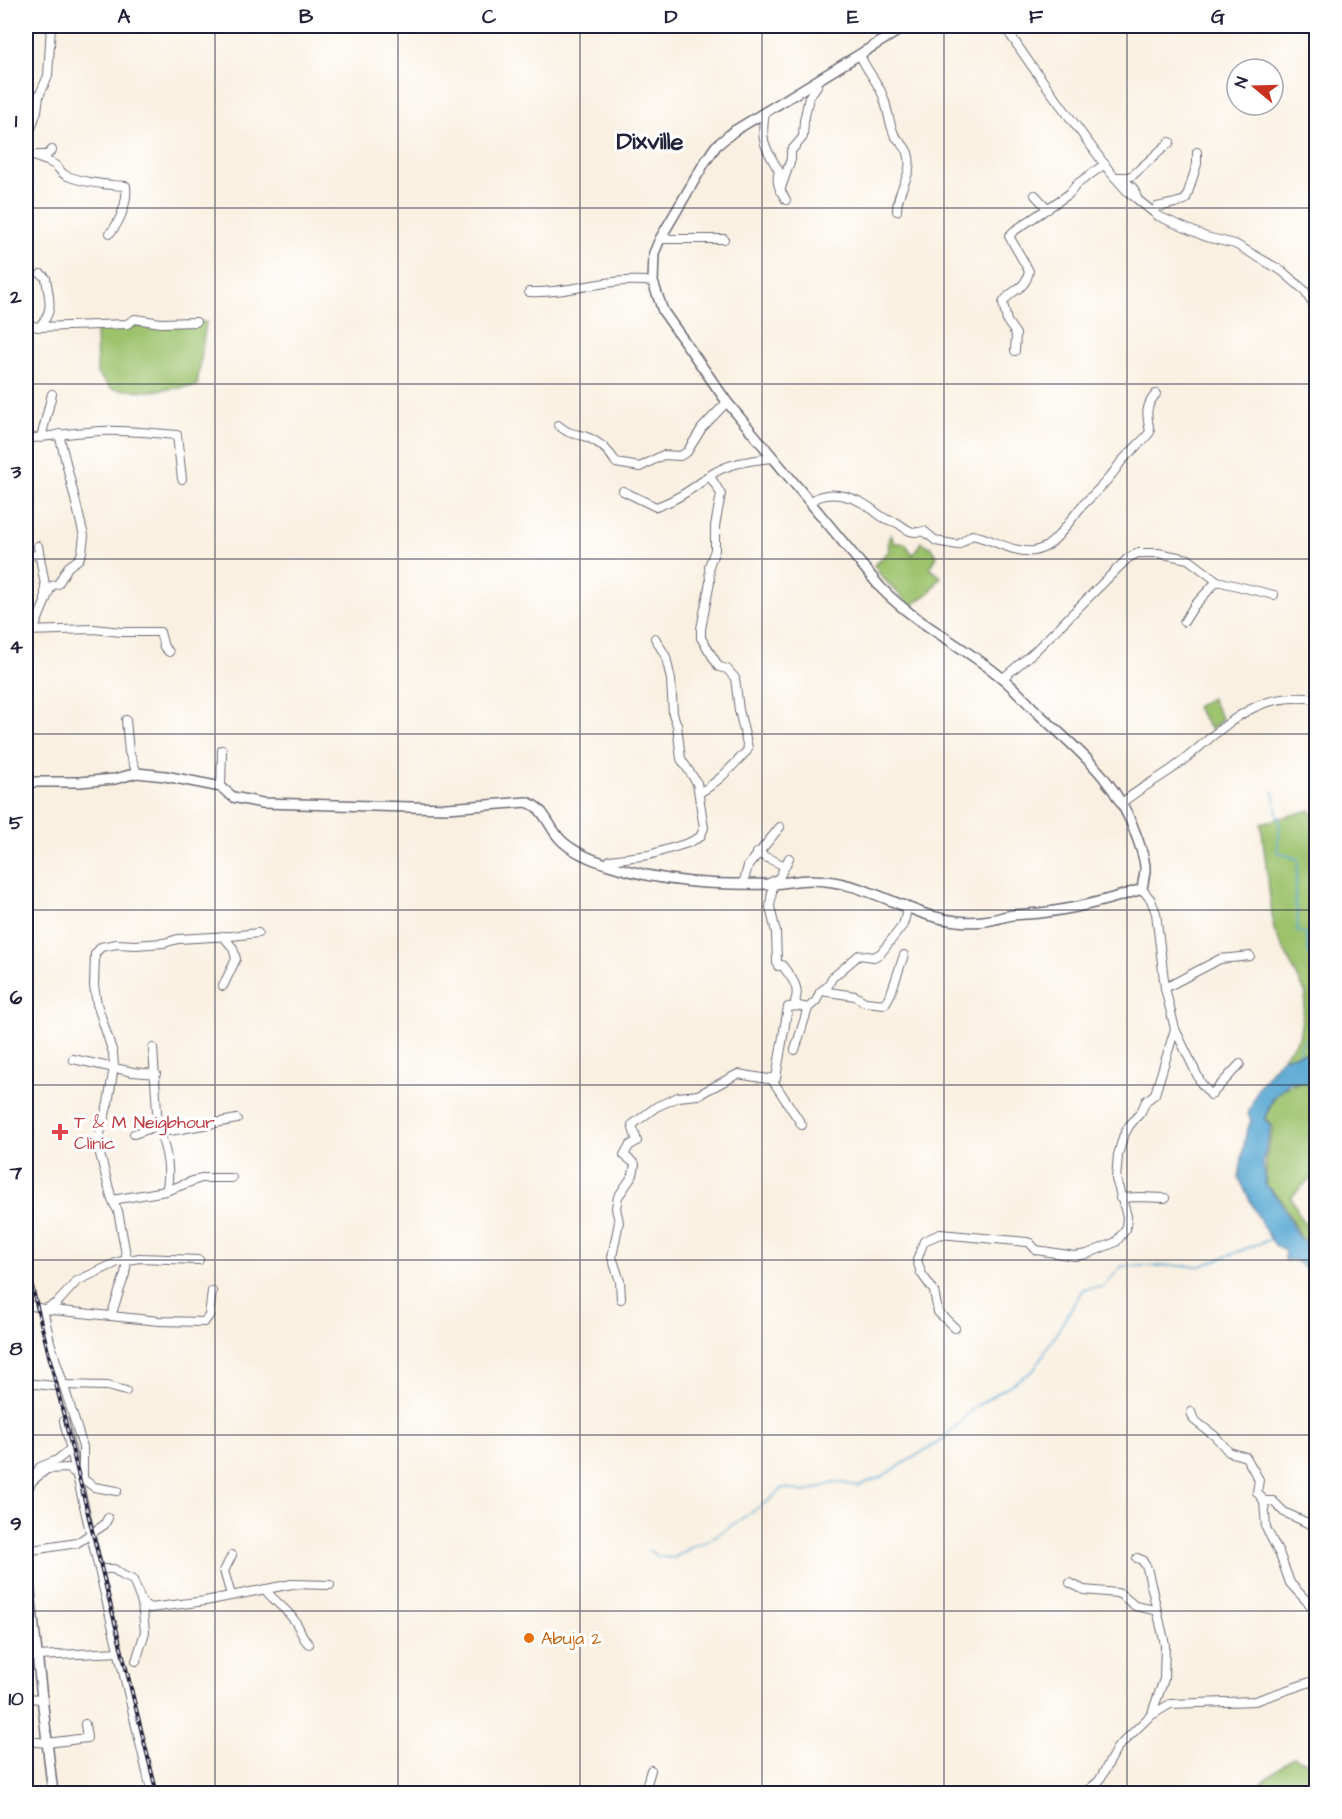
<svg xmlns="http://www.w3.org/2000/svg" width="1342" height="1819" font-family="'Architects Daughter',sans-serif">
<rect width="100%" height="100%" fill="#fff"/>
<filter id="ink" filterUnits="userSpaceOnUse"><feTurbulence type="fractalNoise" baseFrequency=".0167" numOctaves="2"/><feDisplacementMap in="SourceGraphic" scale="12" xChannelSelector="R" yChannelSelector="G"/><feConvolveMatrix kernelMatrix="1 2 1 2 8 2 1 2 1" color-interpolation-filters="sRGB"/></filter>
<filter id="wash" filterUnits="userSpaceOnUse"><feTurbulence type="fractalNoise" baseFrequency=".008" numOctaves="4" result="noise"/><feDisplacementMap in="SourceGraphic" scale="24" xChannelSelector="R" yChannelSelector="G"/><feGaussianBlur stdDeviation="1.35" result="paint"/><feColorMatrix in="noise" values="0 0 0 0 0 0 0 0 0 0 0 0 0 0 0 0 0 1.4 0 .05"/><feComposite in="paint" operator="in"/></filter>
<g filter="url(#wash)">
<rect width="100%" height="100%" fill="#f9f0e1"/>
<!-- green -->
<g fill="#9cc26c" stroke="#5f7254" stroke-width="1.5">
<polygon points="206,322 197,386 150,391 112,389 97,374 96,328"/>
<polygon points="891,534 894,543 905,543 913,555 921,542 931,547 937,557 930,568 941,577 929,593 911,606 882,577 874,565 889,551 888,541"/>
<polygon points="1211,698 1222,719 1211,730 1196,707"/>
<polygon points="1311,810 1316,835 1316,1058 1304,1053 1282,1058 1299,1038 1306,994 1274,930 1261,823"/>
<path d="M1304,1082L1316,1086V1173L1291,1197L1303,1222L1316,1232V1249L1300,1237L1282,1201L1266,1185V1158L1273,1127L1266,1119C1273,1095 1278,1086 1304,1082Z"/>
<polygon points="1293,1757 1310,1763 1316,1770 1316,1793 1248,1793"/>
</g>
<!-- water -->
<polygon fill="#59a8d3" stroke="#3e6587" stroke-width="1.5" points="1304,1053 1316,1058 1316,1083 1290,1082 1273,1098 1264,1120 1271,1126 1263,1162 1265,1184 1280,1201 1298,1237 1316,1252 1316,1281 1312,1275 1295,1260 1284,1260 1285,1251 1275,1245 1263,1227 1239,1178 1245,1138 1251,1120 1248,1114 1259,1086 1282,1058"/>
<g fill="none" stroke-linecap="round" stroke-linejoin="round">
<!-- stream -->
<g stroke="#59a8d3" stroke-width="1.5">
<polyline points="1273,792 1280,827 1277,852 1298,859 1295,904 1298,912 1297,932 1306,933 1309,954 1314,955 1316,959"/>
<path d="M1316,963C1312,972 1310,981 1316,989"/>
<polyline points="1299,1053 1302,1042 1316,1032"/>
<polyline points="649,1550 659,1557 674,1558 692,1547 708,1541 768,1501 783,1488 806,1492 837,1482 857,1486 881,1477 942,1440 975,1407 1034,1370 1083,1289 1102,1287 1122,1266 1201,1266 1271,1239"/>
</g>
</g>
</g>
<g filter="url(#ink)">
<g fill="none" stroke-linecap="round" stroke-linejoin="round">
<defs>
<g id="minor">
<polyline points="1004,26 1031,65 1111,173 1127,191 1158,216 1206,237 1235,244 1282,271 1304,290 1316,309"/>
<path d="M860,54C865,70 879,82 884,99C888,110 889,123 894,134C898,141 906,146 908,153C915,174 896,190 897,211"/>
<path d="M765,112C760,142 765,147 779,171C775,183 780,190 786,200"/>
<polyline points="26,143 37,111 39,96 48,76 51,26"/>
<path d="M26,151C35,159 45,159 55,165C59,168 61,173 65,175C83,183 107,185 126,186C128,201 120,223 110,233"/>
<polyline points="37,155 47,155 52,150"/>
<polyline points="1115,177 1128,177 1133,175 1170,142"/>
<polyline points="1122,178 1134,189 1137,198"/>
<polyline points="780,191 791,159 791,151 803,137 804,121 809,97 817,86"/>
<polyline points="1035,195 1048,209"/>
<path d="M1157,207C1162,206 1182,202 1186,199L1197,164V152"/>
<polyline points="660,239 724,239"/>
<path d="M529,292C571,294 609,276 653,282"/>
<polyline points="26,325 39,327 127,324 135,319 161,323 196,322"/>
<path d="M39,327C55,310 49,300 46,278L41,274"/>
<path d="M1015,351L1016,334L1007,321L1003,303C1012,287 1025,292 1029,271L1009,236L1014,231L1069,194L1077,184L1105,164"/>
<path d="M558,425C569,434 571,433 584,436C598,441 609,450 616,463L640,467L663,455L680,456L687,452L702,428L727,402"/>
<polyline points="41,438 52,394"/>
<path d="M26,439C51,436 76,432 101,431C127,430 152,433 177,435L182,479"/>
<path d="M623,491L656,507C674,501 694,488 709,476C727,463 752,460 773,458"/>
<path d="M810,502C827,489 849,495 866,505C873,509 879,516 886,519C890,521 895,521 899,524C909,531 912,534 924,531L936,541L958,545L972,535C994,539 1011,553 1034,551C1039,550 1043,548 1047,546C1061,536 1070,520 1081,507C1095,492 1107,483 1118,466C1124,456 1141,444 1150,432C1147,416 1144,407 1156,394"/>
<polyline points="26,556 38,555"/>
<polyline points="45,602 51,586 58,584 68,567 79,559 82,552 84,536 59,434"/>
<polyline points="1184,622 1194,606 1217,581"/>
<polyline points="34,629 45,602 45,585 38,546"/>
<polyline points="26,631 94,629 121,632 160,632 164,647 169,652"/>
<polyline points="1003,678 1035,651 1128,558 1138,553 1158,553 1188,559 1217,581 1274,595"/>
<polyline points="126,720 129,752 137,773"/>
<polyline points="221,787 222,750"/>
<path d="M699,793C719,782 731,767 747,751L748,748L739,710L735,678L727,669L719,667L701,638V629L710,582L709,566L715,550V526L721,494L710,476"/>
<path d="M1122,803C1137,790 1155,781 1172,769C1220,734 1250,689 1316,699"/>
<polyline points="757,853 785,866"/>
<polyline points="610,865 610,860 649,855 688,843 700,837 704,828 697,783 681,759 677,725 673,714 671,680 666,657 655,638"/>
<polyline points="769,883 779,878 789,858"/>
<path d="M773,883L770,907L776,932L777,963L778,966L782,965C790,976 801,987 795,1001L798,1006"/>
<polyline points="743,884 748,866 780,827"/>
<polyline points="223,936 233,948 236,959 223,986"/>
<polyline points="1165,988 1220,959 1250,956"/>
<polyline points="822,991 855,996 865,1002 885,1004 891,993 904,955"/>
<polyline points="1175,1029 1201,1083 1211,1095 1240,1064"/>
<polyline points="153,1048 158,1128 170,1131 237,1119"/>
<polyline points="795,1050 808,1008"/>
<polyline points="73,1059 133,1072 156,1074"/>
<polyline points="771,1078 802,1125"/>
<path d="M134,1134L154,1127L158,1128C166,1148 172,1170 166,1191"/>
<polyline points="1120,1198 1138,1197 1165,1198"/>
<polyline points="112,1200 166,1191 201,1178 232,1178"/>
<polyline points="621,1299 620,1281 612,1257 619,1222 616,1208 618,1197 633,1175 635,1164 624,1155 629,1146 637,1141 632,1125 656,1107 678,1097 698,1095 738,1074 768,1079 776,1078 788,1007 798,1006 808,1008 816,1001 820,992 828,986 832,978 859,955 874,957 881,953 903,925 906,914 905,905"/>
<polyline points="26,1304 43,1309 50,1342 83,1447 83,1478"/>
<polyline points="43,1309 159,1321 204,1322 209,1316 212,1291"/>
<polyline points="45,1309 57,1303 77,1281 118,1262 139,1258 199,1260"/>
<polyline points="111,1316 125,1274 127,1260 118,1211 112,1200 100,1154 100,1134 108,1103 114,1067 113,1053 97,1004 94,986 95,954 101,947 117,944 135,945 164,943 178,939 231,936 258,933"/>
<polyline points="955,1328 938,1312 934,1291 921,1273 917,1260 924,1241 940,1234 1027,1242 1030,1243 1036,1250 1075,1256 1087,1254 1116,1242 1126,1229 1127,1216 1116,1179 1118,1155 1123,1137 1129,1126 1141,1112 1146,1101 1155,1094 1175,1029 1165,988 1156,913 1151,900 1142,889"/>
<polyline points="26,1383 54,1386"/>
<polyline points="63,1385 107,1386 126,1391"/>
<polyline points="1191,1412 1194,1420 1215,1436 1229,1452 1246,1457 1259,1480 1257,1492 1264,1501 1266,1528 1280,1555 1290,1583 1316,1611"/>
<polyline points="64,1421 152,1794"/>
<polyline points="26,1486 47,1469 68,1468 94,1487 117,1491"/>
<polyline points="26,1492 40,1467 57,1460 71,1449"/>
<polyline points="1264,1501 1273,1501 1284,1512 1316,1527"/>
<polyline points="26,1551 77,1543 104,1525 108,1518"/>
<polyline points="1137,1558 1142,1560 1147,1568 1165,1644 1164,1679 1152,1713"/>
<polyline points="99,1569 114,1569 122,1575 133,1580 142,1603 150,1608 205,1601 292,1584 330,1585"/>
<polyline points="1070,1583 1084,1590 1117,1593 1122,1595 1135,1606 1155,1610"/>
<path d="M265,1589C273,1601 286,1608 294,1620C300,1627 302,1639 309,1644"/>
<polyline points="231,1595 224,1571 232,1555"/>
<polyline points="26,1655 37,1656 119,1652"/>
<polyline points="136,1661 145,1632 142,1603"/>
<polyline points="26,1698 41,1699"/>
<polyline points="26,1741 47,1743 87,1738 85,1724"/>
<polyline points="644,1794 651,1770"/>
<polyline points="1083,1794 1099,1781 1117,1748 1150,1716 1170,1704 1255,1701 1316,1680"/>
</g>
<g id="major">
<path d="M26,782H79L115,779L137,773L165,776L221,787L233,797L262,803L447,808L526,802C545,807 548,827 561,840C574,853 593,860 609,865C664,883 713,885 771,884C784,883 798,880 811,880C854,880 889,902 928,915C947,921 971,924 991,920C998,919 1005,916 1013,915C1022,914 1031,914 1040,913C1074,909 1109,900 1142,889C1143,883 1144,877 1145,871C1146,861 1141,850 1138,840C1119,783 1084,755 1041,716C1028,704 1016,689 1002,678C963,645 917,625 881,588L727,402L663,311L653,282L654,253L660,239L705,162L716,146L734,131L906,26"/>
<polyline points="26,1557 53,1794"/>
</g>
</defs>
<!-- minor casing -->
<use href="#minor" stroke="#6d6a75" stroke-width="10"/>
<!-- major casing -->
<use href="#major" stroke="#6d6a75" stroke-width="12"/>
<!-- minor -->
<use href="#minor" stroke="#fff" stroke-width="8"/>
<!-- major -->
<use href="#major" stroke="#fff" stroke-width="9"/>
<defs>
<polyline id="rail" points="26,1262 157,1794"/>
</defs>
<!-- rail casing -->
<use href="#rail" stroke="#22223b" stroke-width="4"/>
<!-- rail -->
<use href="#rail" stroke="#fff" stroke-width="1.5" stroke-dasharray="4.5" stroke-linecap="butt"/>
</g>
</g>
<!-- grid -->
<path fill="none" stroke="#22223b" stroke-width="1.5" stroke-opacity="0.55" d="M215,26V1794M398,26V1794M580,26V1794M762,26V1794M944,26V1794M1127,26V1794M26,208H1316M26,384H1316M26,559H1316M26,734H1316M26,910H1316M26,1085H1316M26,1260H1316M26,1435H1316M26,1611H1316"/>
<!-- markers -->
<path fill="#e0444e" stroke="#fff" stroke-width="2" d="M57 1123h6v6h6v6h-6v6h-6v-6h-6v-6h6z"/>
<circle fill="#e8710a" stroke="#fff" stroke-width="2" cx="529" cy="1638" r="6"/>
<g text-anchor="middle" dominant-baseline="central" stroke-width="6" stroke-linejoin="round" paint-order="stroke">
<!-- health labels -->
<g font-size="18" fill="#be3a42" stroke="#fff" text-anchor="start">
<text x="74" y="1122">T &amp; M Neigbhour<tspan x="74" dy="21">Clinic</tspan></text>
</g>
<!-- food labels -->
<g font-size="18" fill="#c56008" stroke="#fff" text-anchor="start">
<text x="541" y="1638">Abuja 2</text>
</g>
<!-- district labels -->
<g font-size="24" font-weight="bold" fill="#22223b" stroke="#fff">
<text x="650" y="142">Dixville</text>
</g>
</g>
<!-- margin -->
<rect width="1342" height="1819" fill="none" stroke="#fff" stroke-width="66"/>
<!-- north arrow -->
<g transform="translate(1255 87) rotate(289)"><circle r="28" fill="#ffffff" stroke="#a7a7b1" stroke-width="1.5"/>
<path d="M0-4.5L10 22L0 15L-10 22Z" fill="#c8321e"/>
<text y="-9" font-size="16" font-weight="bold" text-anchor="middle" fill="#22223b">N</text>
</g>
<rect x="33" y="33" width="1276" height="1753" fill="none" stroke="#22223b" stroke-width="2"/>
<g font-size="20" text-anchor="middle" font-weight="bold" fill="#22223b">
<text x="124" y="23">A</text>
<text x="306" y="23">B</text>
<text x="489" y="23">C</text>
<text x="671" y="23">D</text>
<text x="853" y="23">E</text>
<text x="1036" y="23">F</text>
<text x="1218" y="23">G</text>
<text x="16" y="127">1</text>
<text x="16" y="303">2</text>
<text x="16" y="478">3</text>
<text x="16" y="653">4</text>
<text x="16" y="829">5</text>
<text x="16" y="1004">6</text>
<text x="16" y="1179">7</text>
<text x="16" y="1355">8</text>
<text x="16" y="1530">9</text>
<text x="16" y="1705">10</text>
</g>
</svg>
